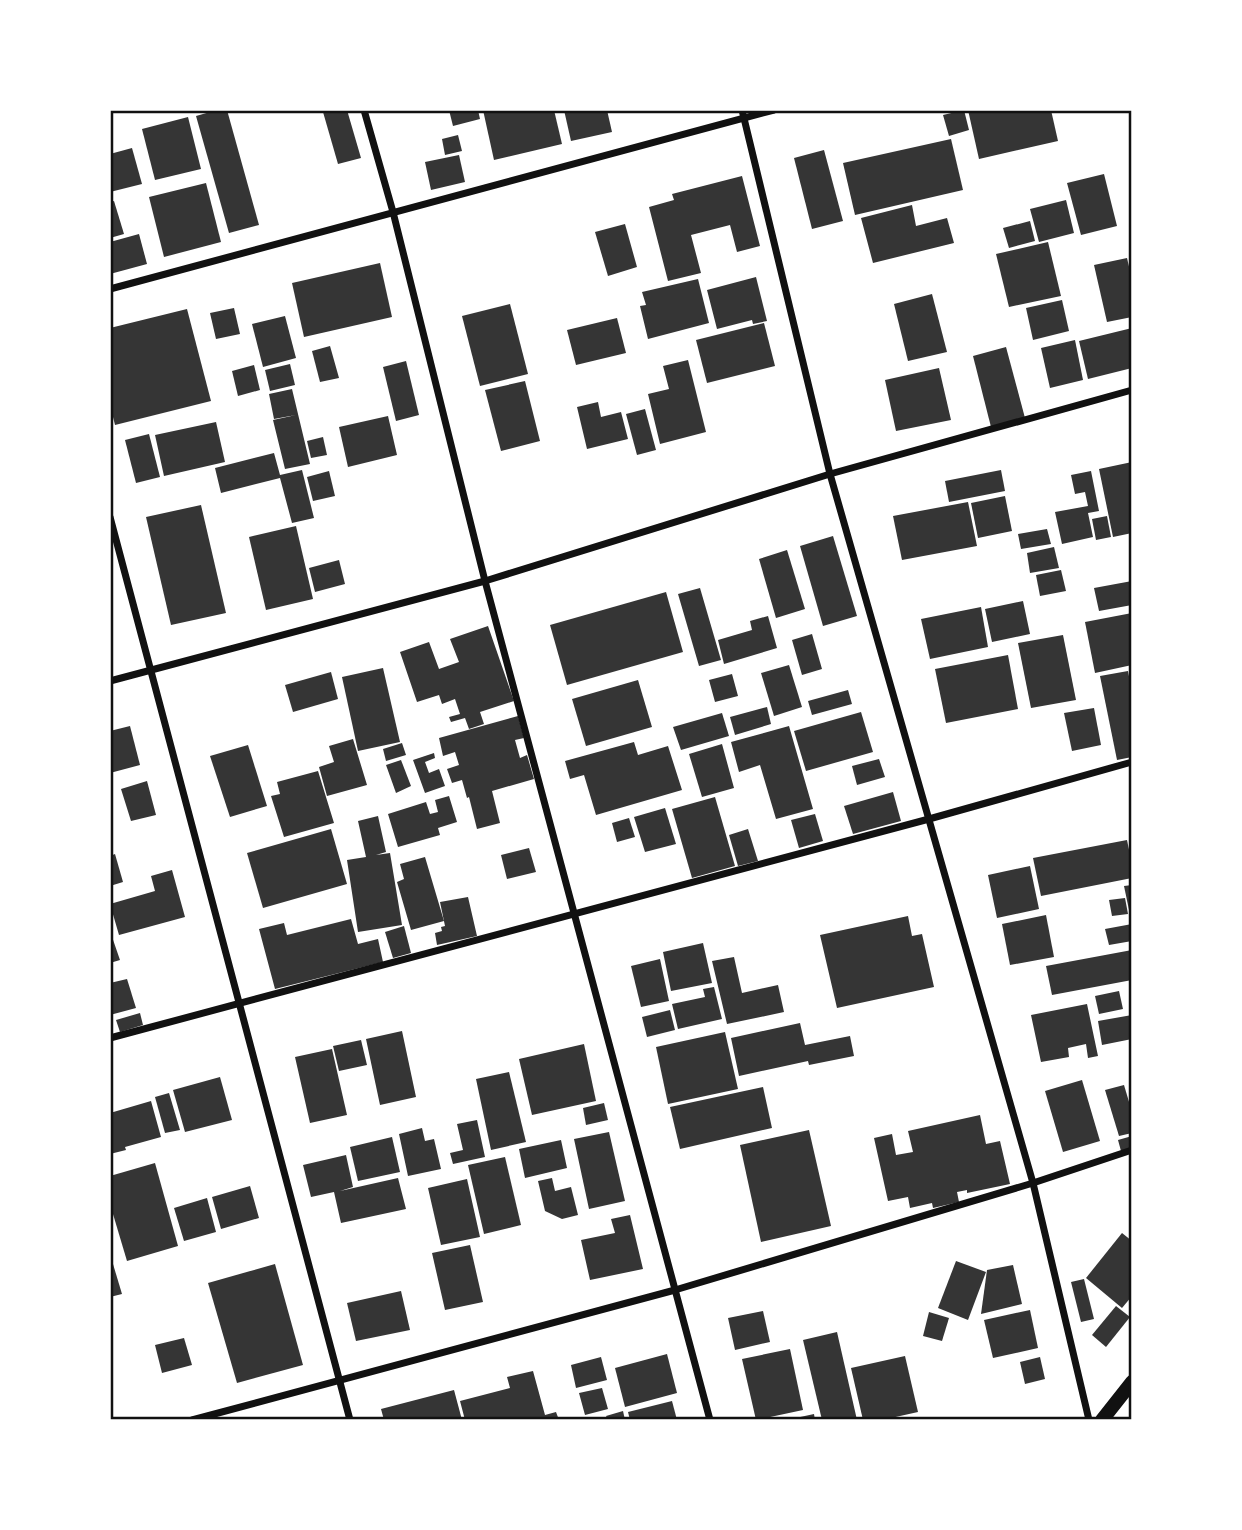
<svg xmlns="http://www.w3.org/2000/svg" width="1242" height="1530" font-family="'Alegreya Sans',sans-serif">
<rect width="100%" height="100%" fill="#fff"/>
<!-- building -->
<g fill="#353535">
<polygon points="217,110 227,110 259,225 229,233 196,116"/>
<polygon points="330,110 347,110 361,158 338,164 323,112"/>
<polygon points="449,110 478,110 480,119 453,126"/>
<polygon points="483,110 554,110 562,144 494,160"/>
<polygon points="564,110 607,110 612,132 571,141"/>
<polygon points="964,110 969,130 949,136 943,115"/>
<polygon points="968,110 1051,110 1058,141 979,159"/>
<polygon points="188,117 201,169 155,180 142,129"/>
<polygon points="458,135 462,151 445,155 442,139"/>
<polygon points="951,139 963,190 855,215 843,163"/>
<polygon points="132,148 142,184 110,192 110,154"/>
<polygon points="824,150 843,221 812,229 794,158"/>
<polygon points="459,155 465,182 431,190 425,162"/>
<polygon points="1104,174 1117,226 1081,235 1067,183"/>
<polygon points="742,176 760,246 737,252 730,225 691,235 701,273 668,281 649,207 674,200 672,194"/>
<polygon points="206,183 221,242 164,257 149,197"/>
<polygon points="1066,200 1074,233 1039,242 1030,209"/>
<polygon points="114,201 124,234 110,238 110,202"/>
<polygon points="912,205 916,226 947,218 954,243 873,263 861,218"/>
<polygon points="1030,221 1035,241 1009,248 1003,228"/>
<polygon points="625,224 637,267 608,276 595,232"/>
<polygon points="139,234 147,264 110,274 110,242"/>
<polygon points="1048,242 1061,296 1009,307 996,254"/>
<polygon points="1127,258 1132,279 1132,317 1107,322 1094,265"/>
<polygon points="380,263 392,317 304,337 292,283"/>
<polygon points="756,277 767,321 753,324 752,320 717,329 707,290"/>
<polygon points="698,279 709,323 648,339 640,306 646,305 642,292"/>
<polygon points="932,294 947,352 908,361 894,304"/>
<polygon points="1062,300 1069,331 1033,340 1026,308"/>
<polygon points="510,304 528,374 480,386 462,316"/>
<polygon points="234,308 240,334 216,339 210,313"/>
<polygon points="187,309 211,401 115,425 110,405 110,328"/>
<polygon points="285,316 296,358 263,367 252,324"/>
<polygon points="617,318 626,353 576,365 567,330"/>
<polygon points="764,323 775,366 707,383 696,340"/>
<polygon points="1132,328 1132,368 1088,379 1079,341"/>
<polygon points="1075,340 1083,380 1050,388 1041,348"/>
<polygon points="330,346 339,378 320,382 312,351"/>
<polygon points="1006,347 1025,418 991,427 973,356"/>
<polygon points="688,360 706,432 660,444 648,394 669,389 663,366"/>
<polygon points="406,361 419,415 396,421 383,367"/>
<polygon points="290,364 295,385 270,391 265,370"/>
<polygon points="254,365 260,390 238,396 232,371"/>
<polygon points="939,368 951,420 896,431 885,380"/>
<polygon points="525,381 540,441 501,451 485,390"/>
<polygon points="292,389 310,464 285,469 273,420 296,415 274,419 269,394"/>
<polygon points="598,402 601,417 621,412 628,439 587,449 577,407"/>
<polygon points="645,409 656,450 637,455 626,414"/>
<polygon points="388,416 397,455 348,467 339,427"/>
<polygon points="216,422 225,462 164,476 155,435"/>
<polygon points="149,434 160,477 136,483 125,440"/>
<polygon points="323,437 327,455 311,458 307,441"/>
<polygon points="274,453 280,475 302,470 314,518 292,523 280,478 221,493 215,468"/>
<polygon points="1132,462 1132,533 1113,537 1099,469"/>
<polygon points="1001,470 1005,491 949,502 945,481"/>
<polygon points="329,471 335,496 313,501 307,477"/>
<polygon points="1091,471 1099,511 1088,513 1093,537 1062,544 1055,512 1088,506 1085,492 1075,494 1071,475"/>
<polygon points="1005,496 1012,531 978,538 971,503"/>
<polygon points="968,502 977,546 902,560 893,516"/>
<polygon points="201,505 226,613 171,625 146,517"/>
<polygon points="1107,516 1111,537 1096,540 1092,519"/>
<polygon points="296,526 313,599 266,610 249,537"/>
<polygon points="1047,529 1051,544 1021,549 1018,534"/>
<polygon points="833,536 857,616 823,626 800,546"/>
<polygon points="1054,547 1059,568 1030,573 1027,553"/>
<polygon points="787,550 805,609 776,618 759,559"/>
<polygon points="339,560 345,584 315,592 309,568"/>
<polygon points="1061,570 1066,591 1040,596 1036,575"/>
<polygon points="1132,581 1132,605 1099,611 1094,588"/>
<polygon points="700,588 721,660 699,666 678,594"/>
<polygon points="666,592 683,652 567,685 550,625"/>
<polygon points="1023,601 1030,634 992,642 985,609"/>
<polygon points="981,607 988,647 930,659 921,619"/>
<polygon points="1132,613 1132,665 1095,673 1085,622"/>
<polygon points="768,616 777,648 724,664 718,640 752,630 750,621"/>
<polygon points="488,626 514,701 480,712 484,724 469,729 465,718 451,722 449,717 460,714 455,699 442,704 439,695 417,702 400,652 429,642 439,669 459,662 450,639"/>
<polygon points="812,634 822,669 802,675 792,640"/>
<polygon points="1063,635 1076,700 1031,708 1018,643"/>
<polygon points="1008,655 1018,709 946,723 935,669"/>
<polygon points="789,665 802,707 774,716 761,673"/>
<polygon points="383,668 400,742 358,751 342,677"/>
<polygon points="1128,671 1132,692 1132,757 1117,760 1100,676"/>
<polygon points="331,672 338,699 293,712 285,685"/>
<polygon points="732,674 738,696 715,702 709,680"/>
<polygon points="638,680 652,727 586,746 572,699"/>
<polygon points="848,690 852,704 812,715 808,701"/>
<polygon points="767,707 771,724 735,735 730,717"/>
<polygon points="1094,708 1101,745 1072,751 1064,713"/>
<polygon points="861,712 873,752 806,771 794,731"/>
<polygon points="722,713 729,736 681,750 673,727"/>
<polygon points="518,716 524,738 515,740 520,758 527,755 534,779 492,791 500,823 477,829 469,797 467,798 462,780 452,783 447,769 459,765 455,752 443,756 439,738"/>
<polygon points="130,726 140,765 110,773 110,731"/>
<polygon points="789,726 813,809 776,819 760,765 739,772 731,742"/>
<polygon points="353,739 367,785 327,796 319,767 334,762 329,746"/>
<polygon points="634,742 638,755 668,746 682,790 596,815 584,775 570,779 565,761"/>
<polygon points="402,743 406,755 386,761 383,749"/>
<polygon points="722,744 734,788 702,797 689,754"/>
<polygon points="248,745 267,806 230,817 210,756"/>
<polygon points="434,753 435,758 425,762 429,773 439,769 445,786 425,793 413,760"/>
<polygon points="879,759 885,777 857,785 852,766"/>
<polygon points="401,760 411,786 396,793 386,765"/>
<polygon points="318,771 334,823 284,837 271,796 280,794 277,782"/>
<polygon points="147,781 156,815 131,821 121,789"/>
<polygon points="893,792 901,821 853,834 844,806"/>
<polygon points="449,796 457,822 438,828 440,835 398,847 388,814 426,802 430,814 438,812 435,800"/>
<polygon points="715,797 735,866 692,878 672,809"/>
<polygon points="665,808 676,844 645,852 634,817"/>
<polygon points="815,814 823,841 799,848 791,820"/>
<polygon points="378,816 386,852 376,855 390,853 402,925 358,932 347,860 366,857 358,821"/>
<polygon points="629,818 635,837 617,842 612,823"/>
<polygon points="331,829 347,884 263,908 247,853"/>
<polygon points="748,829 758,861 738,866 729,835"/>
<polygon points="1127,840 1132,864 1132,878 1041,896 1033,858"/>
<polygon points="529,848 536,872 507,879 501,855"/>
<polygon points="115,854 123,882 110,886 110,856"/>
<polygon points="425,857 444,921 411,930 397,882 404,879 400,864"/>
<polygon points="1030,866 1039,909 997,918 988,875"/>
<polygon points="172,870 185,917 119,935 110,904 155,891 151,876"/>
<polygon points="1132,885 1132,909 1129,910 1124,886"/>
<polygon points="468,897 477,936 437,945 435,933 442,931 441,927 445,926 440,902"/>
<polygon points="1125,898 1128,914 1112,916 1109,900"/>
<polygon points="1046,915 1054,957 1010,965 1002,924"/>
<polygon points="908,916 912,936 922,934 934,987 837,1008 820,935"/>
<polygon points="351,919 358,944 378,939 383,962 275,989 259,929 284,923 287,935"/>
<polygon points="1132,924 1132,941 1109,945 1105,929"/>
<polygon points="404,926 411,953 393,958 385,932"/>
<polygon points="110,931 120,960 110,963"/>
<polygon points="703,943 712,983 671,991 663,952"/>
<polygon points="1132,950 1132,980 1052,995 1046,966"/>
<polygon points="734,957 742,993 778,985 784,1012 727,1024 712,961"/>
<polygon points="660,959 669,1001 641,1007 631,966"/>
<polygon points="127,979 136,1008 110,1015 110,983"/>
<polygon points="714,987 722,1019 678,1029 672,1004 705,997 703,989"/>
<polygon points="1119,991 1123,1009 1099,1014 1095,996"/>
<polygon points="1087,1004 1098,1056 1088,1058 1086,1044 1068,1048 1069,1057 1041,1062 1031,1015"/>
<polygon points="670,1010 675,1030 647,1037 642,1017"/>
<polygon points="140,1013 143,1025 120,1032 116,1020"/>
<polygon points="1132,1015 1132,1039 1102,1045 1098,1021"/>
<polygon points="800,1023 805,1045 850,1036 854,1056 809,1065 808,1061 739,1076 731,1038"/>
<polygon points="402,1031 416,1097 380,1105 366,1039"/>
<polygon points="725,1032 738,1089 668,1104 656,1047"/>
<polygon points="361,1040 367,1065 339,1071 333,1046"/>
<polygon points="584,1044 596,1101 532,1115 519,1059"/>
<polygon points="332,1049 347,1115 310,1123 295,1057"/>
<polygon points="509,1072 526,1142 491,1150 476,1079"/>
<polygon points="220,1077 232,1120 185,1132 173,1090"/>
<polygon points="1082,1080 1100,1141 1063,1152 1045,1091"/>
<polygon points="1124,1085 1132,1112 1132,1133 1119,1136 1105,1090"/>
<polygon points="763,1087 772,1128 680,1149 670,1107"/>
<polygon points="169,1093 180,1130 165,1133 155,1097"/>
<polygon points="151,1101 161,1137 125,1147 126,1150 110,1154 110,1113"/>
<polygon points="604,1103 608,1120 586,1125 583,1108"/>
<polygon points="980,1115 986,1144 1000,1141 1010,1184 967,1193 967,1190 957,1192 959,1202 933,1208 932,1203 910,1208 908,1197 888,1201 874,1138 892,1134 896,1155 913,1152 908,1131"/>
<polygon points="477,1120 485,1157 453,1164 450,1153 463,1150 457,1124"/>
<polygon points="422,1128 425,1141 434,1139 441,1169 408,1176 399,1134"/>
<polygon points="809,1130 831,1226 761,1242 740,1145"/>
<polygon points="609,1132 625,1201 589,1209 574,1139"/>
<polygon points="1132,1136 1132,1148 1121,1151 1118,1140"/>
<polygon points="392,1137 400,1172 358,1181 350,1147"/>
<polygon points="561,1140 567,1168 525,1178 519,1149"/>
<polygon points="346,1155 353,1187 340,1191 398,1178 406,1209 341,1223 334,1192 311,1197 303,1165"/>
<polygon points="505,1157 521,1225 484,1234 468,1165"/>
<polygon points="155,1163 178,1246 127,1261 110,1204 110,1176"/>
<polygon points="552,1178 555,1191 571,1187 578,1215 562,1219 545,1211 538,1181"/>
<polygon points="467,1179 480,1237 441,1245 428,1188"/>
<polygon points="250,1186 259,1218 221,1229 212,1197"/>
<polygon points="207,1198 216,1232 184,1241 174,1208"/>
<polygon points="630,1215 643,1269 590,1280 581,1240 615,1233 611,1219"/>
<polygon points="1122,1233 1132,1241 1132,1296 1122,1308 1086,1278"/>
<polygon points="470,1245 483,1302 445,1310 432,1253"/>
<polygon points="956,1261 986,1272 968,1320 938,1308"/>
<polygon points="113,1264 122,1294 110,1297 110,1265"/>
<polygon points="275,1264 303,1365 237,1383 208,1283"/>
<polygon points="1013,1265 1022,1304 981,1314 987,1270"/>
<polygon points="1084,1279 1094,1319 1081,1322 1071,1282"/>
<polygon points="401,1291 410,1330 356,1341 347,1303"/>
<polygon points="1116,1306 1130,1317 1106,1347 1092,1335"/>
<polygon points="1030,1310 1038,1348 993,1358 984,1320"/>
<polygon points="763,1311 770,1342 735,1350 728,1318"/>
<polygon points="929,1312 949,1318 942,1341 923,1336"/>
<polygon points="837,1332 857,1420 822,1420 803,1340"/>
<polygon points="184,1338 192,1365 162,1373 155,1345"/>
<polygon points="790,1349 803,1410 756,1420 742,1359"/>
<polygon points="667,1354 677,1393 625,1407 615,1368"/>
<polygon points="905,1356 918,1412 882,1420 863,1420 851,1368"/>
<polygon points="601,1357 607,1380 576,1388 571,1365"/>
<polygon points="1040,1357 1045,1379 1025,1384 1020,1362"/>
<polygon points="533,1371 545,1415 556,1412 559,1420 465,1420 460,1401 510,1388 507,1377"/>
<polygon points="602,1388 608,1409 585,1415 579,1393"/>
<polygon points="454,1390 462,1420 384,1420 381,1409"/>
<polygon points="672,1401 677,1420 630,1420 628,1412"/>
<polygon points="623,1411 625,1420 608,1420 606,1416"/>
<polygon points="814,1414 815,1420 792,1420 791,1419"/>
</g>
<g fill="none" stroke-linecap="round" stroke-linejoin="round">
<!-- minor -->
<g stroke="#111" stroke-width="7">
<polyline points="364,110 393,212 485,581 710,1420"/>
<polyline points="742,110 830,474 1033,1183 1089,1420"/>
<polyline points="110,289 774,110"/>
<polyline points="110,517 350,1420"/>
<polyline points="110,681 485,581 830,474 1132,390"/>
<polyline points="110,1038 929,819 1132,762"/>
<polyline points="192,1420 675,1290 1033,1183 1132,1150"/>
</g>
<!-- secondary -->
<polyline stroke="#111" stroke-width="14" points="1102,1420 1132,1382"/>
</g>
<!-- border -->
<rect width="1242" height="1530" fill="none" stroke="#ffffff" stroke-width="224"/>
<rect x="112" y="112" width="1018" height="1306" fill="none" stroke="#111" stroke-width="2.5"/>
</svg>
